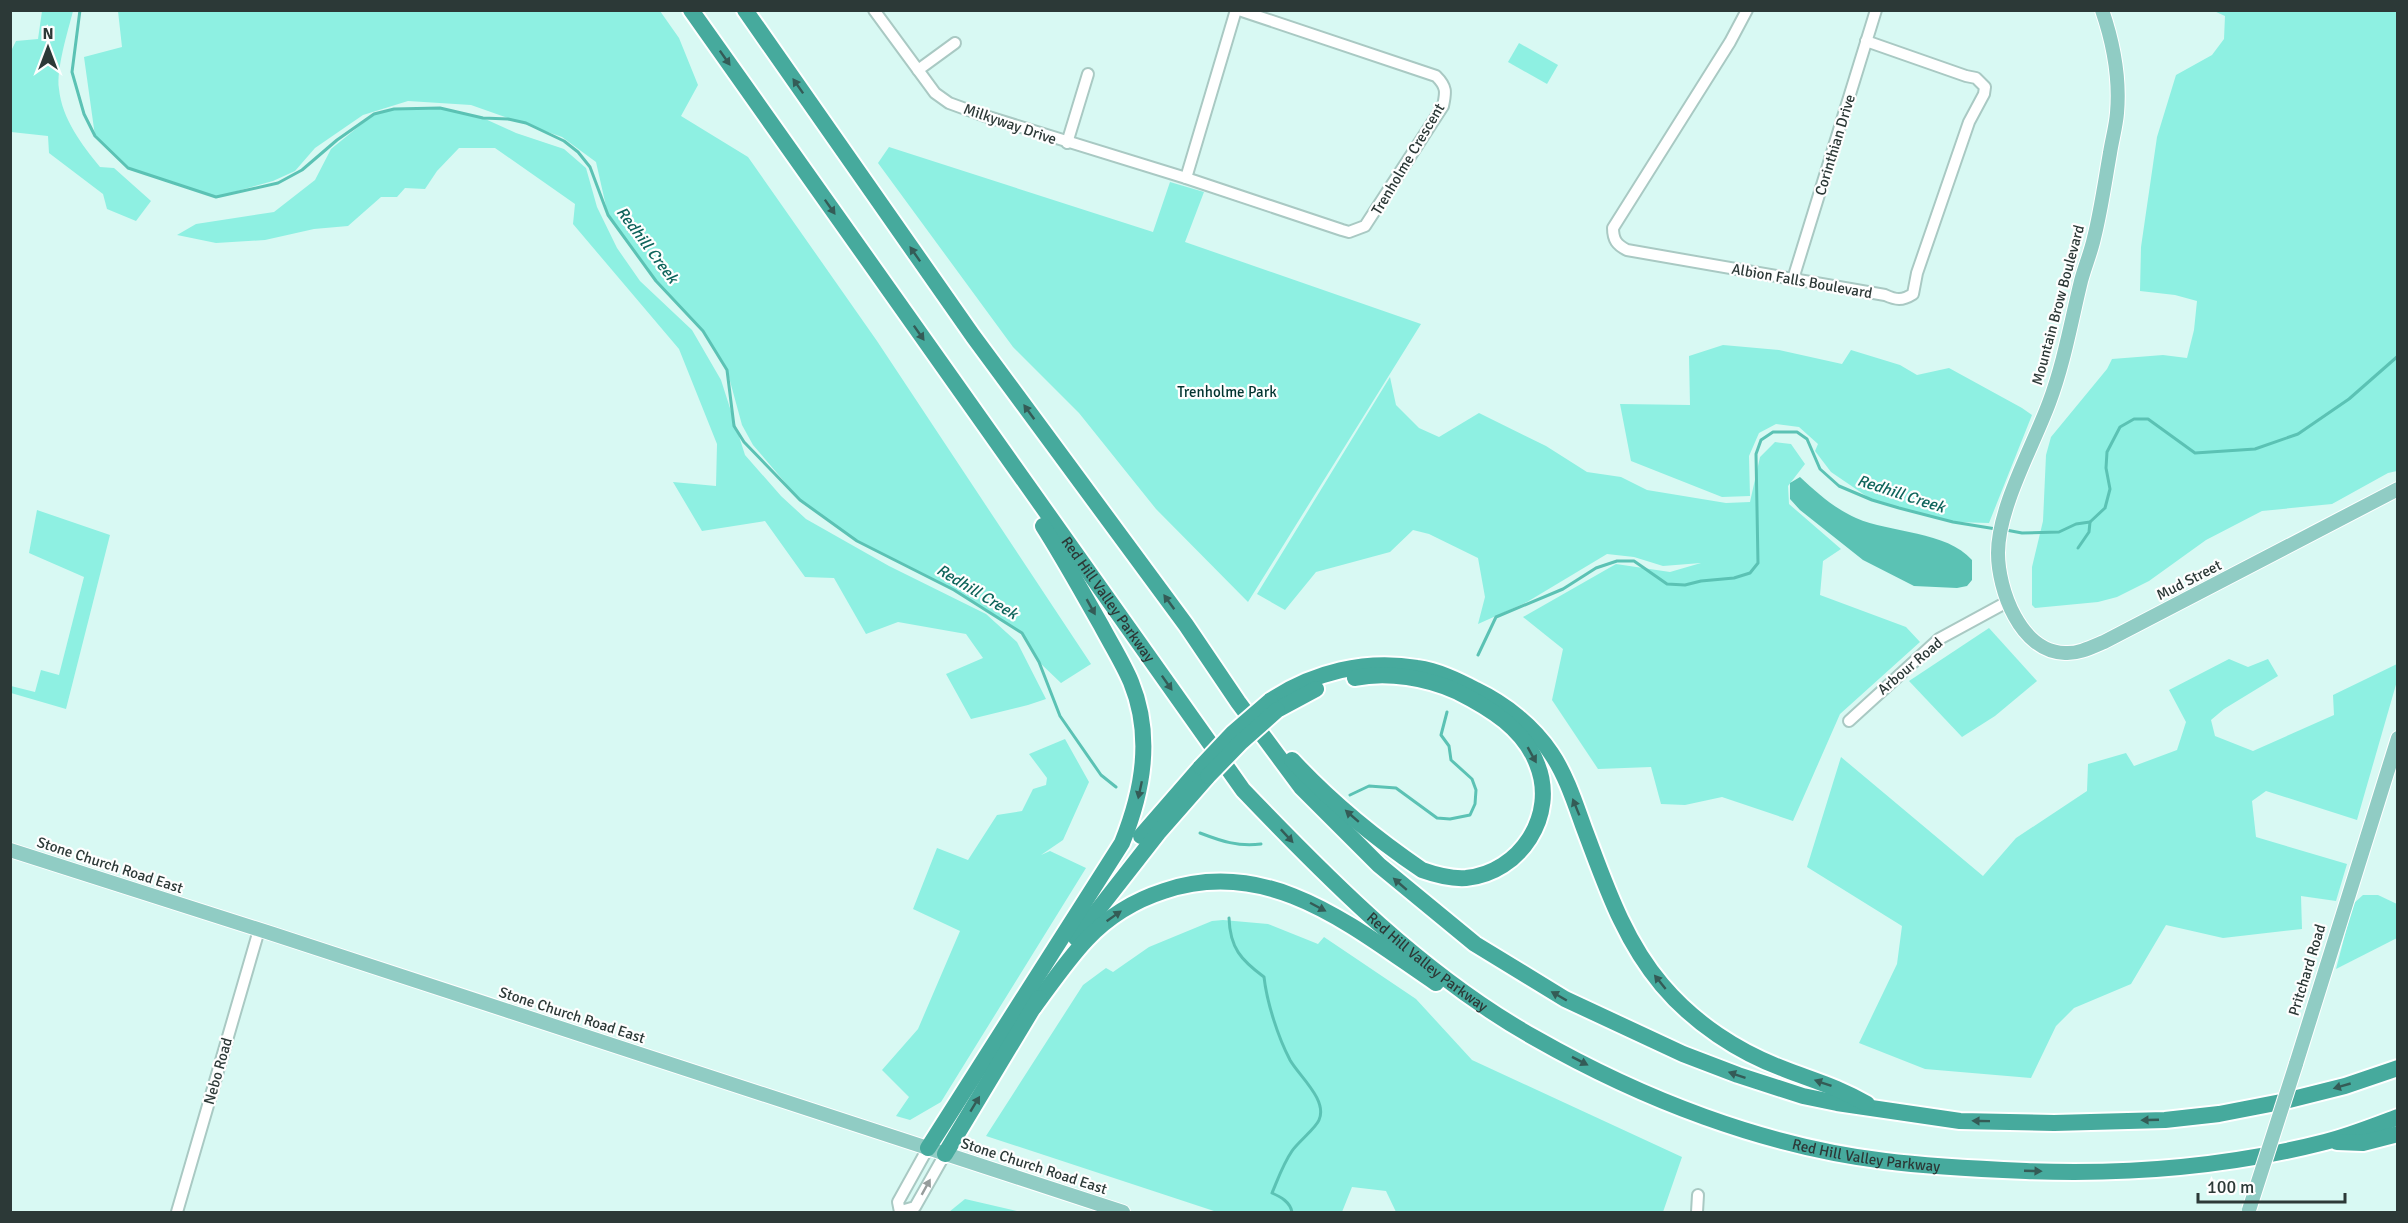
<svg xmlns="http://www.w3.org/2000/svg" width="2408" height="1223" font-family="Signika,sans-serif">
<rect width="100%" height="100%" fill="#d8f9f3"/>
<!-- green -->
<g fill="#8ef0e2">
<path d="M42,11H73C68,31 56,69 59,89C62,119 82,145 100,167L114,168L151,201L136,221L107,209L103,194L49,153L48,136L11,132V51L16,41L38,39Z"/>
<polygon points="118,11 660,11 679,38 698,85 681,116 748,157 877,341 1091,664 1061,683 1039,662 1022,633 954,590 857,541 800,500 753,445 742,425 727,370 703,331 656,281 608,215 596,162 562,137 471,105 408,101 363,115 315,148 295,171 273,181 216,197 128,168 95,136 84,57 122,47"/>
<polygon points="2214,11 2397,11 2397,471 2388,473 2332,504 2262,511 2206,540 2149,581 2117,597 2098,602 2035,608 2032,605 2032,567 2043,521 2046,455 2051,437 2107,369 2112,359 2163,355 2187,358 2194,330 2197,301 2175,295 2140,291 2141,247 2157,137 2176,75 2212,55 2224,39 2225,16"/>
<polygon points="1519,43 1558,65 1547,84 1508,62"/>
<polygon points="440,108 483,118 516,133 564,149 586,168 597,207 617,248 640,281 692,330 721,380 745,455 781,496 806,519 889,566 986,614 1017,642 1046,699 1028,705 971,719 946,674 983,658 966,634 898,622 866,634 834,578 805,577 765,521 702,531 673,482 716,486 717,444 679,349 573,224 575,204 495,148 459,148 437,171 425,189 405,188 397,197 381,197 348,226 314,229 265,240 216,243 177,235 196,224 274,212 315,180 331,149 374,114 394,109"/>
<polygon points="889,147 1153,232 1170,182 1204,192 1185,242 1421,324 1248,602 1156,509 1079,413 1013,347 878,163"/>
<polygon points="1723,345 1779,350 1842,364 1851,350 1900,365 1917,375 1949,368 2022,408 2032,415 1989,523 1953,522 1872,500 1831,472 1815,451 1818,444 1799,427 1776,424 1759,433 1749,456 1750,496 1722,497 1631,461 1620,404 1690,405 1689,356"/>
<polygon points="1390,377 1396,405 1419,428 1439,437 1479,413 1546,446 1587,472 1621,477 1647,490 1726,503 1750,502 1760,457 1775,442 1791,444 1805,464 1788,486 1789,504 1841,549 1823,561 1820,595 1906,627 1920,642 1840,714 1793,821 1722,797 1685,805 1661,804 1651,767 1598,769 1552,700 1563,649 1523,617 1616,564 1670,572 1701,563 1663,566 1634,557 1607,554 1527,602 1478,624 1485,597 1478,558 1429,534 1413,530 1390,552 1316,572 1285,610 1257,594"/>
<polygon points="37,510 110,535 66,709 11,693 11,686 35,692 41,670 59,675 84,577 29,553"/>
<polygon points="1989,628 2037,681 1995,716 1962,737 1909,681"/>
<polygon points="2229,659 2248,667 2268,659 2278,676 2224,709 2211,720 2215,736 2253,751 2334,715 2333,695 2397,664 2397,681 2357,820 2266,791 2252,801 2256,837 2347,864 2336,901 2301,896 2302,929 2223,938 2166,925 2131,984 2074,1008 2056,1026 2031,1078 1925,1069 1859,1043 1897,964 1902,926 1807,867 1841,757 1983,876 2016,838 2087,791 2088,764 2126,753 2134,766 2177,750 2186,722 2169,690"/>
<polygon points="1065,739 1089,782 1063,840 1041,855 1050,851 1086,868 941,1102 910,1120 896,1116 909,1097 882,1070 918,1029 960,931 913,909 937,848 968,860 997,815 1022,811 1033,789 1046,785 1047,778 1029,754"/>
<polygon points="2363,895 2378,895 2397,904 2397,938 2336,969 2353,904"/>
<polygon points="1223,920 1268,924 1318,944 1324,937 1416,999 1472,1060 1682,1157 1663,1212 1396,1212 1386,1191 1352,1187 1342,1212 1217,1212 986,1136 1083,985 1106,968 1113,972 1149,947 1212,921"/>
<polygon points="965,1199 1021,1212 949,1212"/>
</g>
<!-- water -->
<path fill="#5bc2b4" d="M1800,477C1817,493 1834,508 1856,518C1890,533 1947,531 1972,560V580L1967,586L1957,588L1914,586L1863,560L1800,510L1790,499V483Z"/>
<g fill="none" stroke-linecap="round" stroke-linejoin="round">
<!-- stream -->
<g stroke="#5bc2b4" stroke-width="3">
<polyline points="80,10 72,72 84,114 95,136 128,168 216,197 278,183 302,170 337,140 374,114 394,109 440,108 483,118 508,119 526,123 564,141 578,152 590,167 608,215 656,281 703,331 727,370 734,426 744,442 800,500 857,541 954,590 1022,633 1039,662 1060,716 1101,775 1116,787"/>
<polyline points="2006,530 2022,533 2059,532 2076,524 2090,522 2105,508 2110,489 2106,468 2107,452 2120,427 2134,419 2148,419 2195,453 2255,449 2298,434 2349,399 2398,356"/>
<polyline points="2078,548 2089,532 2090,522"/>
<polyline points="1478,655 1496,617 1563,589 1596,568 1617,561 1634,561 1667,584 1685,585 1701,581 1734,578 1750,573 1758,563 1756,454 1761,440 1773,432 1797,432 1807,439 1820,469 1839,486 1872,500 1899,508 1953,522 1996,529"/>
<polyline points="1350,795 1369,786 1396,788 1437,818 1450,819 1470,815 1475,804 1476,790 1472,779 1451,760 1449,746 1441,735 1447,712"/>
<path d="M1200,833C1221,841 1238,847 1261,844"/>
<path d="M1229,918C1230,948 1241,960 1264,977C1267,1003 1278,1037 1290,1060C1299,1076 1328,1100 1319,1120C1316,1128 1298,1142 1292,1151C1283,1164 1278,1179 1272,1193C1281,1197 1290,1202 1292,1212"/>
</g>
<defs>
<g id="minor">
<path d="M874,10L935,93L949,103L982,115L1186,178L1342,230L1349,232L1365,226L1443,106C1446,92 1447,87 1436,76L1239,10"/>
<path d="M1747,10L1730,42L1613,228C1613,240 1617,245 1627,250L1885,295C1896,300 1902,301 1913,294L1917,273L1969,122L1984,94L1985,87L1976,78L1966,76L1866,41"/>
<polyline points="918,70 955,43"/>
<polyline points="1067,143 1088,74"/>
<polyline points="1186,178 1236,10"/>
<polyline points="1793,279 1876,10"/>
<polyline points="1849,721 1939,639 2007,602"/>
<polyline points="901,1211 915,1207 945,1154"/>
<polyline points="177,1212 259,930"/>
<polyline points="900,1212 898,1202 928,1148"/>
<polyline points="1697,1212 1698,1195"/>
</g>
<g id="major">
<path d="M2102,10C2113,42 2120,79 2117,113C2116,126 2112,140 2110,153C2105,181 2101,210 2094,238C2091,252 2085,266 2081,281C2071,322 2064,363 2049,403C2033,446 1998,508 1998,553C1998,589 2020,652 2065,653C2078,654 2092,647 2104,642L2398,489"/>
<polyline points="10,850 273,934 1123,1212"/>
<polyline points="2296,1064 2398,738"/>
</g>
<g id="highway">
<path id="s1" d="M691,10L1243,790C1331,882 1423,975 1535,1038C1642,1099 1763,1146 1885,1161C1932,1167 1979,1169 2026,1171C2127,1175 2227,1167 2325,1142C2349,1136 2374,1126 2398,1117"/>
<polyline points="745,10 973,336 1186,625 1238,702 1301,787 1379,865 1475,944 1565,999 1683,1054 1738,1075 1803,1096 1837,1103 1960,1121 2054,1123 2165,1120 2219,1114 2281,1102 2345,1086 2398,1068"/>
<path d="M1270,701C1313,672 1366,659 1417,668C1438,671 1457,680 1476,690C1505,704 1533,726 1551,753C1566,775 1575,803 1584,828C1605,883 1623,939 1662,985C1694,1023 1738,1052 1784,1069C1815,1081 1838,1087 1867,1104"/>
<polyline points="1277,710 1316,689"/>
<path d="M1292,760C1331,802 1375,838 1422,870C1436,875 1450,879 1466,878C1520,873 1558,815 1537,764C1524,729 1490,708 1458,692C1428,678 1387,671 1355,678"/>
<polyline points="1141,836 1201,767"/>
<polyline points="1076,938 1158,833 1208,776"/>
<path d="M1034,1007C1051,984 1068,959 1087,939C1108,917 1136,900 1164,891C1270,855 1354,928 1436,983"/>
<polyline points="2337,1142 2363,1143 2398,1134"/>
<path d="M928,1148L1122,843C1143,791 1153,736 1131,682C1123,663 1111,644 1101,625C1082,592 1064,559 1043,526"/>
<polyline points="945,1154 1039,998"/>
</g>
</defs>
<!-- minor casing -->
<use href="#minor" stroke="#a9c9c3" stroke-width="14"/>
<!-- major casing -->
<use href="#major" stroke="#fff" stroke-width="16"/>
<!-- highway casing -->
<use href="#highway" stroke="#fff" stroke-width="20"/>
<!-- minor -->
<use href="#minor" stroke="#fff" stroke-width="10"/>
<!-- major -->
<use href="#major" stroke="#90ccc4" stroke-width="14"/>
<!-- highway -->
<use href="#highway" stroke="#46aa9d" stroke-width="16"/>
<defs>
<polyline id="major-bridge" points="2249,1210 2296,1064"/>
<g id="highway-bridge">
<polyline points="1201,767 1233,733 1270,701"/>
<polyline points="1208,776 1241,742 1277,710"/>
</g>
</defs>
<!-- major-bridge casing -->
<use href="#major-bridge" stroke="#fff" stroke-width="16" stroke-linecap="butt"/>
<!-- highway-bridge casing -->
<use href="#highway-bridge" stroke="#fff" stroke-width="20" stroke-linecap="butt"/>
<!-- major-bridge -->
<use href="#major-bridge" stroke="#90ccc4" stroke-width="14"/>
<!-- highway-bridge -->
<use href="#highway-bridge" stroke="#46aa9d" stroke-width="16"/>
</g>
<!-- one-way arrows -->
<defs><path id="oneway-solid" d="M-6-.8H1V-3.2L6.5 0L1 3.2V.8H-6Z" transform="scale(1.5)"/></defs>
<g fill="#345b56">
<use href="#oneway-solid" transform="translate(725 58) rotate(55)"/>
<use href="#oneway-solid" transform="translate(798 86) rotate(-125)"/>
<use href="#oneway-solid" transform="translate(830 207) rotate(55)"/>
<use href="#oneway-solid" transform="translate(915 254) rotate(-125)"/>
<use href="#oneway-solid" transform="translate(919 333) rotate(55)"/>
<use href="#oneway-solid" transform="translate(1029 412) rotate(-126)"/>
<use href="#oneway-solid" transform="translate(1169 602) rotate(-126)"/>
<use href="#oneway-solid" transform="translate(1091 607) rotate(61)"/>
<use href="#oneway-solid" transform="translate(1167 683) rotate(55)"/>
<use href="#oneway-solid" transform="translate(1532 755) rotate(61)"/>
<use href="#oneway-solid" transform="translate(1140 790) rotate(102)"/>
<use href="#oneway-solid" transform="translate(1576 807) rotate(-112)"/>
<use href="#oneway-solid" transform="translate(1352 816) rotate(-139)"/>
<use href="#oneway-solid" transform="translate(1287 836) rotate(47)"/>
<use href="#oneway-solid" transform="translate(1400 884) rotate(-139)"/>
<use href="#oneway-solid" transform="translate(1318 907) rotate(28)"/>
<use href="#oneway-solid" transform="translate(1114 916) rotate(-35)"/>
<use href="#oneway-solid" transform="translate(1660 982) rotate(-129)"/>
<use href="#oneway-solid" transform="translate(1559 996) rotate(-150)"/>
<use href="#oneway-solid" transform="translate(1580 1061) rotate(27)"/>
<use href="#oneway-solid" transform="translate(1737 1075) rotate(-161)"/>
<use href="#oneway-solid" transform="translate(1823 1083) rotate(-161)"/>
<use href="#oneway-solid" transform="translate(2342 1086) rotate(164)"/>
<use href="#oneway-solid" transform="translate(975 1104) rotate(-59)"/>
<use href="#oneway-solid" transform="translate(2150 1120) rotate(178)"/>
<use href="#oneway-solid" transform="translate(1981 1121) rotate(-179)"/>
<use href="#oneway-solid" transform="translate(2033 1171) rotate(2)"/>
</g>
<use fill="#969c9b" href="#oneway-solid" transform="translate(926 1187) rotate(-61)"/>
<g text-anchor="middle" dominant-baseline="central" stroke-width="4.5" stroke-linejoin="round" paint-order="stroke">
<!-- street labels -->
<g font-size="15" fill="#2c3937" stroke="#fefefe">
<text transform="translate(1010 124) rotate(19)">Milkyway Drive</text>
<text transform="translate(1835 145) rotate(-73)">Corinthian Drive</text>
<text transform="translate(1408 159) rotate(-59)">Trenholme Crescent</text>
<text transform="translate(1802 281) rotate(10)">Albion Falls Boulevard</text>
<text transform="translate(2058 305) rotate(-75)">Mountain Brow Boulevard</text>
<text transform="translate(2189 580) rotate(-27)">Mud Street</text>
<text stroke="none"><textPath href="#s1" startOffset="722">Red Hill Valley Parkway</textPath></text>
<text transform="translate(1910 666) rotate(-40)">Arbour Road</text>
<text transform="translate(110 865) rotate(18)">Stone Church Road East</text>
<text stroke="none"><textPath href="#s1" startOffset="1208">Red Hill Valley Parkway</textPath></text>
<text transform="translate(2307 970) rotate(-73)">Pritchard Road</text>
<text transform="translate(572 1015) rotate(18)">Stone Church Road East</text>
<text transform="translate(218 1071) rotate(-74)">Nebo Road</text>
<text stroke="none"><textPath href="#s1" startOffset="1694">Red Hill Valley Parkway</textPath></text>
<text transform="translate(1034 1166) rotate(18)">Stone Church Road East</text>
</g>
<!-- park labels -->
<g font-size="15" fill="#01342f" stroke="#fefefe">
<text x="1227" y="392">Trenholme Park</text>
</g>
<!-- water labels -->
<g font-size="16" font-style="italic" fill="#0e645b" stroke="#fefefe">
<text transform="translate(647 245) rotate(53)">Redhill Creek</text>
<text transform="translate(1901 494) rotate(18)">Redhill Creek</text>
<text transform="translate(977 592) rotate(31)">Redhill Creek</text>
</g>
</g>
<!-- border -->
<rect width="2408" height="1223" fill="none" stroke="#2c3937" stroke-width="24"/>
<!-- north arrow -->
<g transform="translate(48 48)" stroke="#fefefe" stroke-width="4.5" paint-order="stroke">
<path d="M0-4.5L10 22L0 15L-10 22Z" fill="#2c3937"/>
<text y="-9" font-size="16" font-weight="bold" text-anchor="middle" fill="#2c3937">N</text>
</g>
<!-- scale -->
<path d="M2198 1193v9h147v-9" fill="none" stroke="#2c3937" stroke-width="3"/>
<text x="2207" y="1193" font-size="18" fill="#2c3937" stroke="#fefefe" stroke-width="4.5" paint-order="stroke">100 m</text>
</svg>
